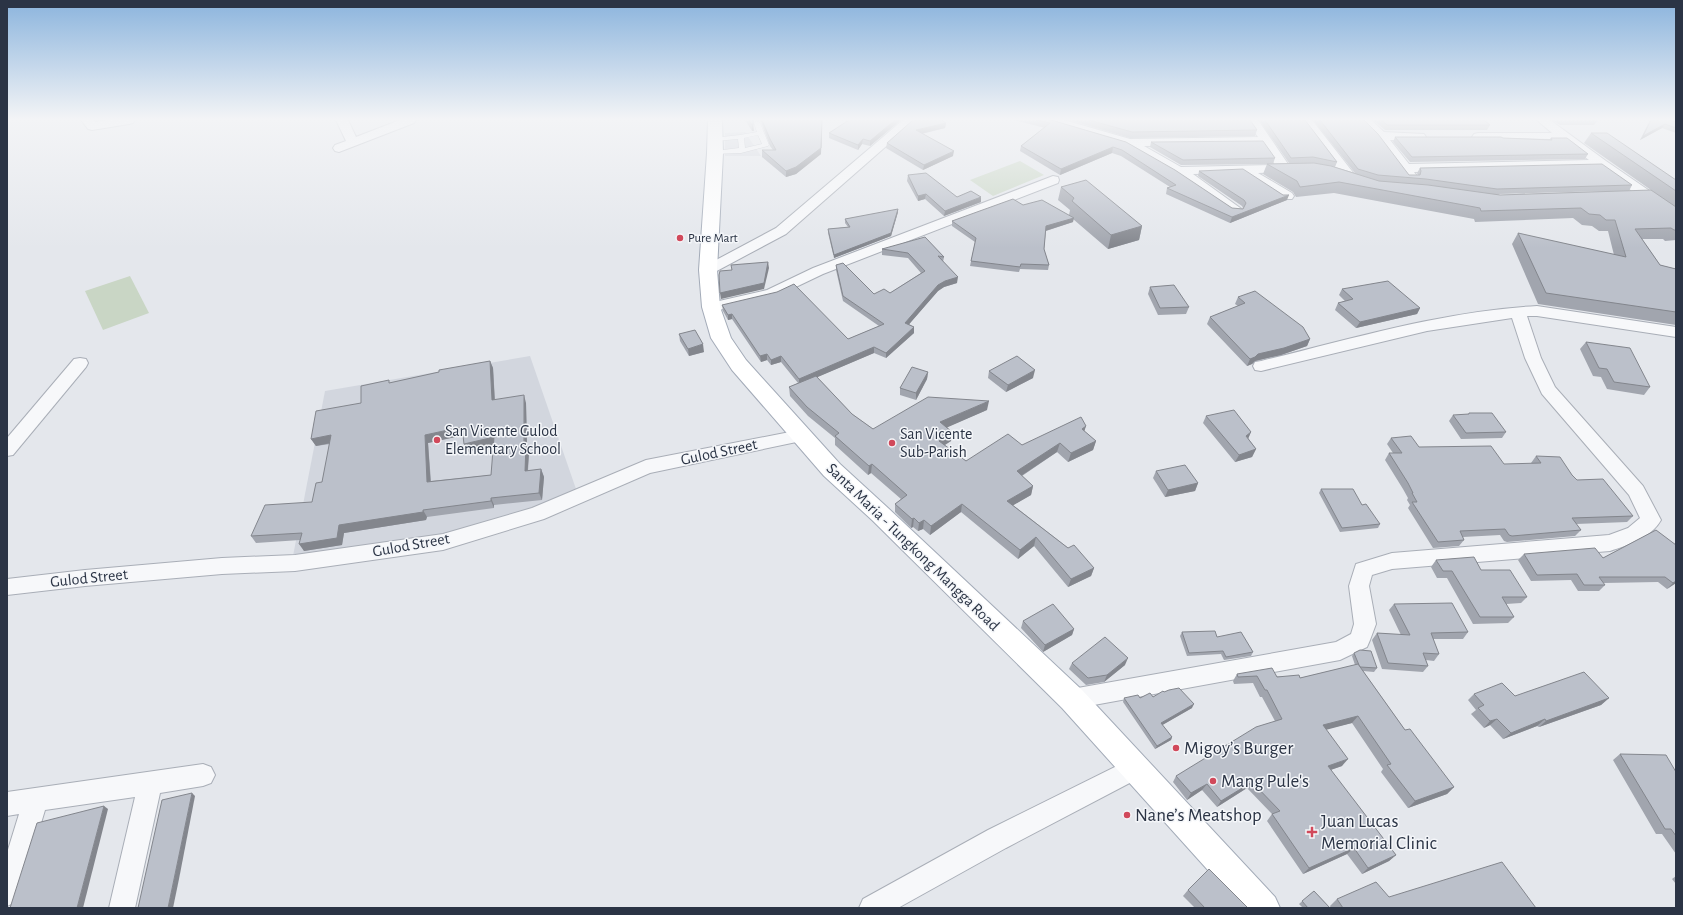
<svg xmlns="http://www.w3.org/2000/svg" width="1683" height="915" font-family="'Alegreya Sans',sans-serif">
<rect width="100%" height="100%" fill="#e4e7ec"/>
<!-- built -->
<g fill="#d2d6de">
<polygon points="745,132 761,156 725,156 725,133"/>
<polygon points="530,356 576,489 534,508 436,537 293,556 325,391"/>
</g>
<!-- green -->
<g fill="#c9d6c5">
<polygon points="1020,161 1044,175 993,196 970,180"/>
<polygon points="130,276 149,313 103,330 85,291"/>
</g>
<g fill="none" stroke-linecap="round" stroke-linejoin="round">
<defs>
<path id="lane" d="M757,121L760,123L769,145L768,146L741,153L713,154V152L715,151L739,148L738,139L715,141L712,139L713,138L740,135L757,132L754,123ZM758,135L762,144L745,148L744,138Z"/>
<g id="street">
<polygon points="81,120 93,120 95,122 108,120 135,120 133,123 129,124 92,130 88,129"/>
<polygon points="336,120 348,120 356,137 400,120 416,120 414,123 339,152 335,151 333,148 335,145 346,141"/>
<polygon points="903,120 916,120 786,234 713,273 708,274 703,273 701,270 703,267 776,228"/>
<path d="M1046,120H1064L1130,139L1258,137L1246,120H1258L1288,164L1295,165L1296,168L1295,171L1290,172L1258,173L1292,193L1294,196L1292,199H1282L1240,173L1193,174L1243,210L1241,213H1231L1174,174L1125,146L1048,123ZM1262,145L1275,165L1181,167L1144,146Z"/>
<polygon points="1300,120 1312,120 1355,175 1356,178 1355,181 1345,181"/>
<polygon points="1358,120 1371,120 1384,132 1424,134 1426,137 1424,140 1420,141 1390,140 1409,164 1589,160 1562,140 1478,141 1474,140 1472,137 1474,134 1478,133 1552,133 1537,120 1550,120 1606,161 1676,209 1676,219 1671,218 1599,168 1414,172 1417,176 1416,179 1406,179 1377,139"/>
<polygon points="1665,120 1676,120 1676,126 1667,123"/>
<polygon points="1053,176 1058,177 1059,180 1058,183 823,274 777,296 711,312 706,310 703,307 706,304 767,290 813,268"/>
<path d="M1537,306L1676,327V337L1537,316H1527L1541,358L1555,387L1643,486L1661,520C1651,538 1628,545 1610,551L1392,569L1372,575L1369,586L1376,624L1370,640L1367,647L1340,660L1072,709L1064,706L1061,699L1064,692L1072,689L1336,642L1351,634L1354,624L1349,586L1356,564L1392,553L1609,535L1628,528L1640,518L1629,495L1542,394L1525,358L1512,318L1427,331L1261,371L1255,370L1253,366L1255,362L1261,361C1351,339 1444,311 1537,306Z"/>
<polygon points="80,358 86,359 88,363 86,367 13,455 7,456 7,438 74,359"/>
<polygon points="800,430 806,432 809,436 806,440 650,473 544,519 443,550 295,571 222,574 85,586 7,595 7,579 85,570 222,558 295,555 443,534 532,508 646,460"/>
<polygon points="1135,757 1143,760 1147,768 1143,776 1006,848 898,908 859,908 863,899 988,830"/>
<polygon points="203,764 211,767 215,775 211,783 203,786 160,793 135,908 109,908 135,797 45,810 20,893 16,902 7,906 7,853 19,814 7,816 7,792"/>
</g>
<polygon id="primary" points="708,120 722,120 723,153 717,270 720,307 731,338 746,360 840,464 888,508 1082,690 1275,897 1280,908 1242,908 1062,708 872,520 824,476 732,370 711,338 702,307 699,270 707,153"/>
</defs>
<!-- lane casing -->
<use href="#lane" stroke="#a9aeb7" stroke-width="1"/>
<!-- street casing -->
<use href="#street" stroke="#a9aeb7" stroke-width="2"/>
<!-- primary casing -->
<use href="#primary" stroke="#a3abb8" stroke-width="2"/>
<!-- lane -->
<use href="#lane" fill="#f7f8fa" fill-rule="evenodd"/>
<!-- street -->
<use href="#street" fill="#f7f8fa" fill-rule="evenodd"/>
<!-- primary -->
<use href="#primary" fill="#fff" fill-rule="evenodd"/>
</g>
<!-- wall -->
<g fill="#a1a5ae" fill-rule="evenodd">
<polygon points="745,120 756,120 754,120 753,122 754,131 752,131"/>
<polygon points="758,120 822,120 821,154 796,174 786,177 762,157 762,150 773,150 770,146 761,122"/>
<polygon points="849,120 901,120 870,146 862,144 858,150 829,138 829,133"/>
<polygon points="1014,120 1051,120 1126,142 1232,208 1243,209 1243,208 1242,206 1198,176 1199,171 1287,200 1230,223 1166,194 1167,188 1170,187 1121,156 1112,153 1060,175 1020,151 1021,146 1045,128"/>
<polygon points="1069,120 1250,120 1257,130 1255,136 1130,138"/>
<path d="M1259,120H1305L1337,162L1335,167L1355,173L1313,120H1364L1409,175H1418L1417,173L1420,168L1632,185L1629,191L1651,190L1584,143L1591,133L1676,180V240L1665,241L1663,239H1642L1660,265L1676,269V325L1538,304L1512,244L1518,233L1614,255L1608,231H1599L1592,226L1582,225L1573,218L1475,222L1474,219L1334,193L1296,197L1293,192L1263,174L1267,164L1289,163ZM1608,191L1500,195L1498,194Z"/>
<polygon points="1373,120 1484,120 1490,125 1487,130 1385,130"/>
<polygon points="1552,120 1598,120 1594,125 1560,125"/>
<polygon points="1650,120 1669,120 1676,122 1676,133 1662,128 1640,140"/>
<polygon points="946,123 945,128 922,134 953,156 923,170 886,148 887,143"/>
<polygon points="1395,137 1503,138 1550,139 1551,138 1588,154 1585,159 1410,162 1393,142"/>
<polygon points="1151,142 1275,158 1273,164 1181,165 1150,147"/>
<polygon points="908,175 957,197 981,202 944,216 925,199 918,201 907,181"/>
<polygon points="1061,187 1142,226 1139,240 1108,249 1073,219 1073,222 1046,231 1044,249 1049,265 1048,270 1020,269 1019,272 970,266 975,242 952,226 952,221 1023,205 1069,215 1070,210 1058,200"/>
<polygon points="898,212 891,236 834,258 828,233 828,229 848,227 845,223 845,219"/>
<polygon points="882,249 944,257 943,262 957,283 944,287 938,291 909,324 914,327 914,333 886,358 874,353 817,377 852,414 873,429 987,410 947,427 952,432 951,441 945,445 966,461 1022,445 1086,426 1084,431 1096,441 1093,450 1068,462 1057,452 1022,476 1033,486 1031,495 1013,505 1094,568 1091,576 1068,587 1034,546 1018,559 961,512 930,535 923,529 918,531 913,527 911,528 895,512 895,504 901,499 871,473 868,475 835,445 835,438 808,416 790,396 789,387 798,383 781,362 771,365 767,360 761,362 732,319 728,320 723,311 722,305 848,339 879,326 843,301 836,270 836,265 874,294 890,293 921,273 908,258 882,255"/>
<polygon points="1150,287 1189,307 1186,314 1158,315 1148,294"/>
<polygon points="1342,289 1420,308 1417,314 1356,328 1335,310 1338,303 1345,301 1339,295"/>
<polygon points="1238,297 1310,339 1307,346 1281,355 1255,361 1252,364 1247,366 1207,324 1210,317 1238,306 1235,304"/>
<polygon points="679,334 704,352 689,356 680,341"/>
<polygon points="1586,342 1650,387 1644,395 1607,389 1601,377 1593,376 1580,349"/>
<path d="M490,361L493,368L495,400L526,403L527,446L529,453L528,471L541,469L544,477L542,500L494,505V508L427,517L426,520L344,533L342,545L304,551L300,540L256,543L251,536L312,502L322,482L330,444L316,446L311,439L361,403L390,383ZM463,435L467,452L494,445L491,475L431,481L428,443Z"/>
<polygon points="989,371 1033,378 1006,392 988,378"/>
<polygon points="928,372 927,379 916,400 900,395 900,388"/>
<polygon points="1469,413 1506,432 1502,438 1461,439 1449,421 1453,415 1468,415"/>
<polygon points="1206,416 1251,432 1248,438 1256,449 1252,457 1235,462 1203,423"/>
<polygon points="1391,438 1419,447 1504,464 1532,464 1531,463 1536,456 1572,475 1577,480 1633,516 1627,522 1576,524 1581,530 1575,536 1507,542 1504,541 1500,535 1463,537 1464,540 1459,546 1433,548 1408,508 1410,505 1407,500 1408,498 1403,489 1385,460 1389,453 1393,453 1387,444"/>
<polygon points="1156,471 1198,483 1195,491 1165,497 1153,478"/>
<polygon points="1321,489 1362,505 1380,524 1378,528 1340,532 1319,493"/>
<polygon points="1656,530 1676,583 1667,589 1658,582 1603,583 1605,585 1599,591 1578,591 1571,580 1531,581 1518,560 1524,554 1603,558"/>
<polygon points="1436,560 1481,570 1527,597 1521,603 1506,604 1514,617 1508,623 1473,624 1447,578 1437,578 1431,567"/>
<polygon points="1394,604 1468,632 1463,639 1433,639 1439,654 1434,661 1426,660 1428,666 1423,672 1382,669 1372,640 1377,633 1401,635 1389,610"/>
<polygon points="1023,621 1074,629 1072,635 1043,652 1021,628"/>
<polygon points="1182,632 1217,637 1253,652 1251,656 1224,660 1221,654 1187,656 1180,636"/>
<polygon points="1354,653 1377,668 1374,672 1363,671 1405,730 1454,787 1447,794 1408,808 1381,772 1383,769 1352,723 1326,729 1342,766 1330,770 1396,855 1389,861 1362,874 1347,854 1303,874 1267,821 1272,814 1247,788 1217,807 1202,790 1187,800 1173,782 1176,776 1275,721 1262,697 1260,697 1253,683 1234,684 1233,681 1237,674 1300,678 1355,665 1352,656"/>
<polygon points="1072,663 1125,665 1104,682 1086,685 1069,669"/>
<polygon points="1164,692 1192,708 1162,725 1172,737 1171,740 1155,749 1123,702 1124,698 1153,697"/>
<polygon points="1474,694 1515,696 1609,698 1601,705 1539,727 1537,726 1503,739 1490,725 1484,728 1471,714 1476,710 1468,700"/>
<polygon points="1620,754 1676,772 1676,854 1662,834 1656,834 1613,760"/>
<polygon points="1676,876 1676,884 1672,879"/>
<polygon points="1188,890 1248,908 1195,908 1183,896"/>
<polygon points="1314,891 1330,908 1303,908 1299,904"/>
<polygon points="1389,897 1536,908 1331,908 1330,906 1337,899"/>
</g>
<!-- shaded-wall -->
<g fill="#83868d">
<polygon points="822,120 821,154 796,174 786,177 786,171"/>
<polygon points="895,120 901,120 870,146 870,141"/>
<polygon points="946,123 945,128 915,135 916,130"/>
<polygon points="1665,124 1662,128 1640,140 1643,136"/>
<polygon points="752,125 753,125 754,131 752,131"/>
<polygon points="863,139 862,144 858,150 858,145"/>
<polygon points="1113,147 1112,153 1060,175 1061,169"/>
<polygon points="954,151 953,156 923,170 924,165"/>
<polygon points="926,194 925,199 918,201 918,196"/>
<polygon points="1289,195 1287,200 1230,223 1232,217"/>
<polygon points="981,197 981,202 944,216 945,211"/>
<polygon points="898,209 898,212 891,236 834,258 834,255"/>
<polygon points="1074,218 1073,222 1045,231 1046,226"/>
<polygon points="1142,226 1139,240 1108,249 1111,235"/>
<polygon points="768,262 769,268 764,289 721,299 720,293"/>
<polygon points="958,277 957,283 944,287 938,291 905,329 905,323 938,285 945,281"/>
<polygon points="1420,308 1417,314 1356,328 1360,322"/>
<polygon points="732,314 732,319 728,320 728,315"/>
<polygon points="914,327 914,333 886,358 886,353"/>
<polygon points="1310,339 1307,346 1281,355 1255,361 1252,364 1247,366 1250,359 1258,354"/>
<polygon points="703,344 704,352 689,356 688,349"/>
<polygon points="874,347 874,353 799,385 799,379"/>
<polygon points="767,354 767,360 761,362 760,356"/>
<polygon points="781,356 781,362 771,365 771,360"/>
<polygon points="490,361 493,368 495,407 492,400"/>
<polygon points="1035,370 1033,378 1006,392 1008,385"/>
<polygon points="928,372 927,379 916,400 916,393"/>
<polygon points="524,395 526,403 527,446 529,453 527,478 525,471"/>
<polygon points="989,401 987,410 939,431 940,422"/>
<polygon points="1086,426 1083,435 1082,429"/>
<polygon points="462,427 465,435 428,443 431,489 427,482 425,435"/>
<polygon points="952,432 951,441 938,449 939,441"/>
<polygon points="1251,432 1248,439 1246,436"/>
<polygon points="331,435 336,442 316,446 311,439"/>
<polygon points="494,437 497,444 467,452 464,444"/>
<polygon points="1096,441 1093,450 1068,462 1071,453"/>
<polygon points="1060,443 1057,452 1015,480 1017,471"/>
<polygon points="1256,449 1252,457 1235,462 1239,455"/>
<polygon points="872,464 871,473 868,475 869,466"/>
<polygon points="541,469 544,477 542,500 539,493"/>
<polygon points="1198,483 1195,491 1165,497 1168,490"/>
<polygon points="1033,486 1031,495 1005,510 1007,501"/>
<polygon points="491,498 494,505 494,508 491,501"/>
<polygon points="962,504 961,512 930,535 931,526"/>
<polygon points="423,510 427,517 426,520 344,533 342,545 304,551 299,544 339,525"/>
<polygon points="914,518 913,527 911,528 912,519"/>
<polygon points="924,520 923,529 918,531 919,523"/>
<polygon points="1036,537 1034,546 1018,559 1020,550"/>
<polygon points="1094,568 1091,576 1068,587 1071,579"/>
<polygon points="1676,581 1676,583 1667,589 1673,583"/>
<polygon points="1074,629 1072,635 1043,652 1045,645"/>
<polygon points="1128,658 1125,665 1104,682 1107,675"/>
<polygon points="1609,698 1601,705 1539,727 1546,721"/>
<polygon points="1194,704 1192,708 1159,727 1161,723"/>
<polygon points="1358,716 1352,723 1318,732 1323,725"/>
<polygon points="1497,719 1490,725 1484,728 1490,721"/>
<polygon points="1545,719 1537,726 1503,739 1511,733"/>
<polygon points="1172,737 1171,740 1155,749 1157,746"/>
<polygon points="1348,759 1342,766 1322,773 1328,766"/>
<polygon points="1252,782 1247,788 1217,807 1221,801"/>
<polygon points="1207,784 1202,790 1187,800 1191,793"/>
<polygon points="1454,787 1447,794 1408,808 1415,801"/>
<polygon points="192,793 195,796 179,879 173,908 168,908"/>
<polygon points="104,806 108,809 83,908 77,908"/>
<polygon points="1354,848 1347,854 1303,874 1309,868"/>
<polygon points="1396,855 1389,861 1362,874 1368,868"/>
</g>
<!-- building -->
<g fill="#bbc0ca" stroke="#83868d" fill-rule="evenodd">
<polygon points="749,120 753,120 753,125 752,125"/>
<polygon points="762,120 822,120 821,148 796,167 786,171 762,150 776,150 770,139"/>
<polygon points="849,120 895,120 870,141 863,139 858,145 829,133"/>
<polygon points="913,120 942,120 946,123 916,130 954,151 924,165 887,143"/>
<polygon points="1036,120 1051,120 1126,142 1175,170 1232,208 1243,209 1246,203 1244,200 1199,171 1243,169 1283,195 1289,195 1232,217 1167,188 1176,185 1122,150 1113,147 1061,169 1021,146 1050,123"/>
<polygon points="1089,120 1250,120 1257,130 1132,132"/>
<polygon points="1265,120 1305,120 1337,162 1313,157 1291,158"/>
<polygon points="1320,120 1364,120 1378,134 1409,175 1420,175 1421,171 1420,168 1602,164 1632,185 1497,189 1426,179 1378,175 1358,169"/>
<polygon points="1381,120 1484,120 1490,125 1387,125"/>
<polygon points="1651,120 1669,120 1676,122 1676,128 1665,124 1643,136"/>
<polygon points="1591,133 1607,133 1676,180 1676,191"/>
<polygon points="1395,137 1501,137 1503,138 1552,140 1551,138 1567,138 1588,154 1412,157"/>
<polygon points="1263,141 1275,158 1183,160 1151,142"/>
<polygon points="1314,163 1331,166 1379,181 1428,185 1500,195 1651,190 1676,207 1676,230 1674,230 1671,228 1635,229 1660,265 1676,269 1676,312 1546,293 1518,233 1626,257 1615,220 1606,220 1600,215 1589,214 1581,208 1481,211 1480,208 1339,182 1300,187 1297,181 1267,164"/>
<polygon points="926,173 957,197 971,191 981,197 945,211 926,194 918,196 908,175"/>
<polygon points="1086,180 1142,226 1111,235 1072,201 1074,198 1061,187"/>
<polygon points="1013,199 1023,205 1042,200 1074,218 1046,226 1044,249 1049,265 1021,264 1020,267 971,261 976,238 952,221"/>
<polygon points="898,209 891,233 834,255 828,229 850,227 845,219"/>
<polygon points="925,237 944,257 938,256 958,277 945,281 938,285 905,323 914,327 886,353 874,347 799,379 781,356 771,360 767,354 760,356 732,314 728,315 722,305 777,292 794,284 848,339 884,324 843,296 836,265 843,263 874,294 884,289 890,293 925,271 908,253 882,249"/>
<polygon points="768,262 764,283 720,293 719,275 720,271 732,270 731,265"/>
<polygon points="1388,281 1420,308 1360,322 1338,303 1353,299 1342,289"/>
<polygon points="1174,285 1189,307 1160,308 1150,287"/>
<polygon points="1255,291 1303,327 1310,339 1284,348 1258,354 1255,357 1250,359 1210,317 1245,303 1238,297"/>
<polygon points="695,330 703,344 688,349 679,334"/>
<polygon points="1586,342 1630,348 1650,387 1614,382 1607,369 1599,368"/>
<polygon points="1017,356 1035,370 1008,385 989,371"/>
<path d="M490,361L492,400L524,395V446L526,445L525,471L541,469L539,493L491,498V501L423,510V512L339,525L337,538L299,544L302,533L251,536L265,505L312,502L316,483L322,482L331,435L311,439L316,411L361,403V386L389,380V383L439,372V370ZM462,427L464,444L494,437L491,475L427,482L425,435Z"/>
<polygon points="912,367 928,372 916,393 900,388"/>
<polygon points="816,376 852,414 873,429 928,397 989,401 940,422 952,432 939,441 966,461 1008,434 1022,445 1081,417 1086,426 1082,429 1096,441 1071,453 1060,443 1017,471 1033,486 1007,501 1068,548 1074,545 1094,568 1071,579 1036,537 1020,550 962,504 931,526 924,520 919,523 914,518 912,519 895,504 907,495 872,464 869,466 835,436 839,433 807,407 789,387"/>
<polygon points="1234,410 1251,432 1246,436 1256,449 1239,455 1206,416"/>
<polygon points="1469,413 1492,413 1506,432 1466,433 1453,415 1469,414"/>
<polygon points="1411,436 1419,447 1491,446 1504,464 1541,463 1536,456 1560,457 1572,475 1577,480 1603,479 1633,516 1572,518 1581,530 1512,536 1509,535 1505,529 1460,531 1464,540 1438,542 1412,502 1417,502 1412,493 1413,493 1408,483 1389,453 1402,453 1391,438"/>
<polygon points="1185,465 1198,483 1168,490 1156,471"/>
<polygon points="1321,489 1353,489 1362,505 1366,504 1380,524 1342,528"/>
<polygon points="1656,530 1676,545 1676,581 1673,583 1665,577 1599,577 1605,585 1584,585 1577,574 1537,575 1524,554 1595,548 1603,558"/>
<polygon points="1474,557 1481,570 1510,570 1527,597 1502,597 1514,617 1480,617 1452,571 1443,571 1436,560"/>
<polygon points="1452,603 1468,632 1431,633 1439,654 1423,653 1428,666 1388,663 1377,633 1410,635 1394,604"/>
<polygon points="1053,604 1074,629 1045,645 1023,621"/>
<polygon points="1215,631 1217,637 1241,632 1253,652 1226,657 1223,651 1189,653 1182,632"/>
<polygon points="1105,637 1128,658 1107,675 1088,678 1072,663"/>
<polygon points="1360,650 1371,651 1377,668 1360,667 1359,665 1354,653"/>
<polygon points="1358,664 1405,730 1410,729 1454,787 1415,801 1387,765 1391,764 1358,716 1323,725 1348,759 1328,766 1396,855 1368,868 1354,848 1309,868 1272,814 1280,811 1252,782 1221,801 1207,784 1191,793 1176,776 1256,727 1282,719 1267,690 1265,690 1257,676 1238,677 1237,674 1272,668 1277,677 1299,675 1300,678"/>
<polygon points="1584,672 1609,698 1546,721 1545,719 1511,733 1497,719 1490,721 1478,708 1484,705 1474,694 1502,683 1515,696"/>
<polygon points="1179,688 1194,704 1161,723 1172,737 1157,746 1124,698 1138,695 1140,698 1150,693 1153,697 1163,691 1164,692 1169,690"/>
<polygon points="1620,754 1666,755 1676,772 1676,836 1671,829 1665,829"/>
<polygon points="192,793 168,908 138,908 162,800"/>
<polygon points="104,806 77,908 10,908 37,823"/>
<polygon points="1502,862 1536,908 1343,908 1337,899 1376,882 1389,897"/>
<polygon points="1209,869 1248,908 1205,908 1188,890"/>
<polygon points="1314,891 1330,908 1308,908 1302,901"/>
</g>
<!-- sky -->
<linearGradient id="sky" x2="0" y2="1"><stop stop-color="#8bb4dd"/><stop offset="0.48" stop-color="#f3f4f6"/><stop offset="1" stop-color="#f3f4f6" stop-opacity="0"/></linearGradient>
<rect width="1683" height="248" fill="url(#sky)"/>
<!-- markers -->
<g fill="#d1495b" stroke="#f4f6f9" stroke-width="1.5">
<circle cx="680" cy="238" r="4"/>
<circle cx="437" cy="440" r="4"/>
<circle cx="892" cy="443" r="4"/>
<circle cx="1176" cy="748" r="4"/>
<circle cx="1213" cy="781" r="4"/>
<circle cx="1127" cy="815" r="4"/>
<path d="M1310 826h4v4h4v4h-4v4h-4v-4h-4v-4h4z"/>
</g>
<g text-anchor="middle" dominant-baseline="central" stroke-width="3" stroke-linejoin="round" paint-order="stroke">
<!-- far-poi labels -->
<g font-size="13" fill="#2b3445" stroke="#f4f6f9" text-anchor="start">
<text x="688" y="238">Pure Mart</text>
</g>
<!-- poi labels -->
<g font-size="16" fill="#2b3445" stroke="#f4f6f9" text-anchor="start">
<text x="445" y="431">San Vicente Gulod<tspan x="445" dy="18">Elementary School</tspan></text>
<text x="900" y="434">San Vicente<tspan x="900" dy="18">Sub-Parish</tspan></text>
</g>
<!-- street labels -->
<g font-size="16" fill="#2b3445" stroke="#f4f6f9">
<text transform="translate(719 452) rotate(-12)">Gulod Street</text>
<text transform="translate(411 545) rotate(-10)">Gulod Street</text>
<text transform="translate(913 547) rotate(44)">Santa Maria - Tungkong Mangga Road</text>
<text transform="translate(89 578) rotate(-6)">Gulod Street</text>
</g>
<!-- near-poi labels -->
<g font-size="19" fill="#2b3445" stroke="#f4f6f9" text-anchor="start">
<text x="1184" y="748">Migoy’s Burger</text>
<text x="1221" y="781">Mang Pule's</text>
<text x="1135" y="815">Nane’s Meatshop</text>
<text x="1321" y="821">Juan Lucas<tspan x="1321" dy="22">Memorial Clinic</tspan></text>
</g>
</g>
<!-- border -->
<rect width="1683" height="915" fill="none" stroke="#2b3445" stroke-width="16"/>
</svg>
